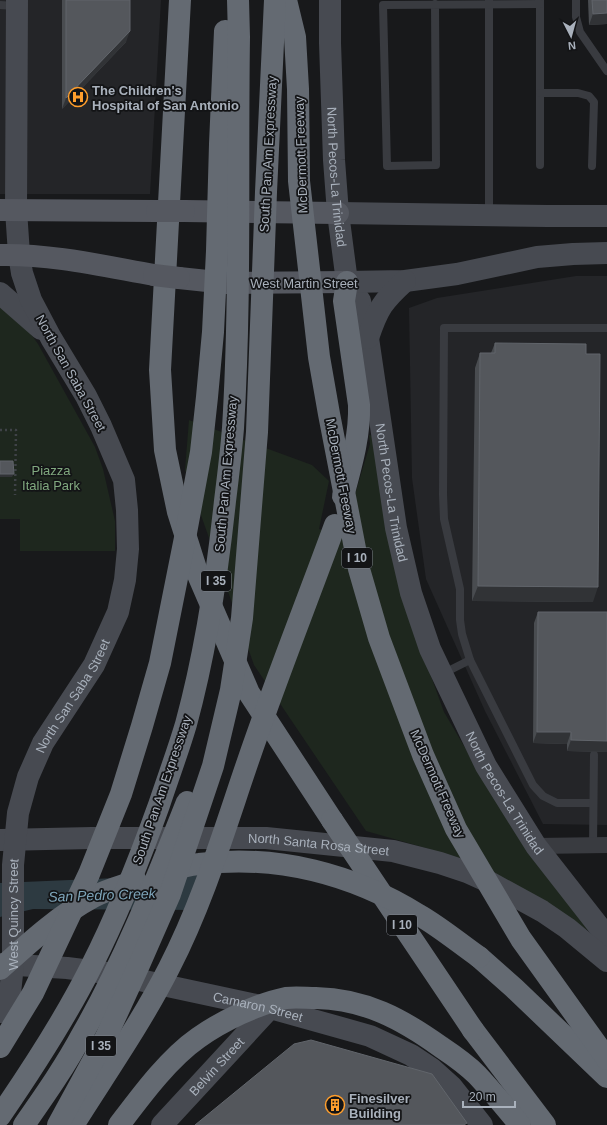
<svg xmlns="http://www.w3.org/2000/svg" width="607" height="1125" font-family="Helvetica,sans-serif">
<rect width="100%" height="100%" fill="#18191b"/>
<!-- built -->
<g fill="#242528">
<polygon points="0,0 161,0 150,194 0,194"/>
<polygon points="576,276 607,276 607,825 543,824 485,711 426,579 412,478 409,308 437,298"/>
</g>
<!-- green -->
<g fill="#1e271e">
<polygon points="0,302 25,326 38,344 95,447 103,469 115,521 115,551 20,551 20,519 0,519"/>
<polygon points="189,420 312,465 329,481 319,529 342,538 370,444 369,435 378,437 403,599 444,712 514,831 597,936 520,888 429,849 366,831 254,665 185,470"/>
</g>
<!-- water -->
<polygon fill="#2d3a41" points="209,874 196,910 33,909 0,917 0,883"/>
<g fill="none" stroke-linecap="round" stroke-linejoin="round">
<!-- path -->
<polyline stroke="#3f4247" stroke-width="2.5" stroke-dasharray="2 3" stroke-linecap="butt" points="0,430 16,430 15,495"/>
<!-- service -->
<g stroke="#393b40" stroke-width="8">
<polyline points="489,0 489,215"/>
<polyline points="540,0 540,165"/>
<polyline points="576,0 576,17 580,32 607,71"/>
<polyline points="435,4 436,165 387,166 383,5 540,4"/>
<polyline points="0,5 15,6"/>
<polyline points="540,93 578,93 589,96 594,102 592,166"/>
<polyline points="442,674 470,660"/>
<polyline points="593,803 557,803 543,796 533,785 470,660 462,634 460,620 460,589 444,519 443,494 444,328 607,328"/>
<polyline points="593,846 594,755"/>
</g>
<!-- minor -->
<polyline stroke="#393b40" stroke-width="16" points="536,846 607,845"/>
<!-- secondary -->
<g stroke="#474a51" stroke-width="22">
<path id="s1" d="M330,0V43L334,160L338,213L347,282L360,301L368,338L396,528L411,593L430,649L486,766L536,846L607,937"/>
<polyline points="338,213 548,216 607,216"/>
<polyline points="347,282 405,281 457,274 537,257 573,254 607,253"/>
<polyline points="0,293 41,329"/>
<path d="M368,338C378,308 383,301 405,281"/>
<path id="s2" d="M1,840L92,838H266L393,851L440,863L467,872L489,882L542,911L567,928L607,961"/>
<path id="s3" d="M0,964L67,968L107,973L270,1008L370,1036L411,1055L432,1069L452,1087L482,1125"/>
<path id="s4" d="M0,1012L10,993L13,965V865L18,813L28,777L43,743L94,665L118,612L125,580L128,549L127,510L124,480L101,426L86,396L51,338L31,300L22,273L19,254L16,210L17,0"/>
<path id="s5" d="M162,1125L270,1008"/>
</g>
<!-- primary -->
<g stroke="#555860" stroke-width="22">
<polyline points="0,210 157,211"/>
<polyline points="184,211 338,213"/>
<path d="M0,255C52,254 103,266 154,275"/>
<polyline points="179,278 226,283 347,282"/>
</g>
<!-- motorway -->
<g stroke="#646a72" stroke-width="22">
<polyline points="180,0 160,370 165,450 178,512 198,575 249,693 332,820"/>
<path d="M343,496C351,466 360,436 359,405L344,301L347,282"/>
<polyline points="479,957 514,988 607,1077"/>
<polyline points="473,1030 545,1125"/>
</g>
<!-- primary-bridge -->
<g stroke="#555860" stroke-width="22">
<polyline points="157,211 184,211"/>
<polyline points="154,275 179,278"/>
</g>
<!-- motorway-bridge -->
<g stroke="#646a72" stroke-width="22">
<polyline points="286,0 295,37 298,89 299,181 319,357 329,414 359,569 379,638 423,755 456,829 521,939 607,1059"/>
<polyline points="332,820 473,1030"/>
<path d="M167,871C177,868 188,865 199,864C277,854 353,874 419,915C440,927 459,943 479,957"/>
<path d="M0,969C29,943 58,916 93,897C106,890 122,886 136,881"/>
<polyline points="0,1047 33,993 89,874 121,794 142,726 160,663 185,538 201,452 207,397 213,332 217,251 220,144 225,31"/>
<path d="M0,1116C33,1068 65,1019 91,967C117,916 140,858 159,805C168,778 178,751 186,724C206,651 217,577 225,501C228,477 231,453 233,428C241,298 237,168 239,37L238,0"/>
<path d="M77,1119C108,1070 142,1021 169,968C203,902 224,831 248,761C275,682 306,604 335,525"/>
<path d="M24,1125C45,1095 66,1065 83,1033C125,960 156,880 187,802"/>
<polyline points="58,1125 106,1037 139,965 170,894 213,766 231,690 242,618 257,432 266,192 275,0"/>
<path d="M119,1125C141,1096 168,1059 198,1038C222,1021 257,1004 286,998C295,997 307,998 316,998C365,999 402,1019 441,1047C453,1055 466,1064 477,1075C492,1091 506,1108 520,1125"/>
</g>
</g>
<!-- wall -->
<g fill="#494c50">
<polygon points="62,0 130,0 126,42 62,109"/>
<polygon points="588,0 607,0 607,24 589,25"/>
<polygon points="495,343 586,354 593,602 472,601 475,368 480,353 491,353"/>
<polygon points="538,612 607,612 607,752 567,751 567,744 533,743 534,623"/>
</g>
<!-- shaded-wall -->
<g fill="#313336">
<polygon points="607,13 607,24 589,25 593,14"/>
<polygon points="130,31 126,42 62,109 66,98"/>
<polygon points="0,474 14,474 12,477 0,477"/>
<polygon points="478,586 598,587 593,602 472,601"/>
<polygon points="537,732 571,732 567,744 533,743"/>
<polygon points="571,740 607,741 607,752 567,751"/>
</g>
<!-- building -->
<g fill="#54575c" stroke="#61656b">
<polygon points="66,0 130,0 130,31 66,98"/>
<polygon points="592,0 607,0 607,13 593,14"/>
<polygon points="495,343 586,344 586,354 600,354 598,587 478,586 480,353 495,353"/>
<polygon points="0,461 13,461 14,474 0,474"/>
<polygon points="538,612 607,612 607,741 571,740 571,732 537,732"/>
<polygon points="311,1040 432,1074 467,1123 464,1125 195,1125 294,1044"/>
</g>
<!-- icons -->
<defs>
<symbol id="hospital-ring" viewBox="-11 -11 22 22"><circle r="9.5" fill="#131416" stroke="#ff9e2c" stroke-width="1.5"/><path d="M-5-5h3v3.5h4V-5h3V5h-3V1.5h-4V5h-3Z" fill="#ff9e2c"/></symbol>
<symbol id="building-ring" viewBox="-11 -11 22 22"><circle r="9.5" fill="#131416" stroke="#ff9e2c" stroke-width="1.5"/><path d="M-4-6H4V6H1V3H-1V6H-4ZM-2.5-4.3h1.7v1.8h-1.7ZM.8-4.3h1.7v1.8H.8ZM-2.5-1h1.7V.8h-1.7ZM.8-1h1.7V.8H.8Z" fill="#ff9e2c"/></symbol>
</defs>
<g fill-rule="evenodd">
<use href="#hospital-ring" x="67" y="86" width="22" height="22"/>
<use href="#building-ring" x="324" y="1094" width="22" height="22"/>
</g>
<g text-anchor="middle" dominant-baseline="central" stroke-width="3.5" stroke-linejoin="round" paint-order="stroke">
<!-- shield labels -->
<g fill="#131416" stroke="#7c828a" stroke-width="1">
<rect x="342" y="548" width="30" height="20" rx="3"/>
<rect x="201" y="571" width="30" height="20" rx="3"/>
<rect x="387" y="915" width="30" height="20" rx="3"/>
<rect x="86" y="1036" width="30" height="20" rx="3"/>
</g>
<g font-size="12" font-weight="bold" fill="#a9b1bc">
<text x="357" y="558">I 10</text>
<text x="216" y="581">I 35</text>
<text x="402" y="925">I 10</text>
<text x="101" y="1046">I 35</text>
</g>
<!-- poi labels -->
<g font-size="13" font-weight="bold" fill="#a9b1bc" stroke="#131416" text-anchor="start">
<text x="92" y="90">The Children's<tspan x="92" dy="15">Hospital of San Antonio</tspan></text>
<text x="349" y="1098">Finesilver<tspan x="349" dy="15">Building</tspan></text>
</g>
<!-- street labels -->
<g font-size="13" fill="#a9b1bc" stroke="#131416">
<text transform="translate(268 154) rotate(-87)">South Pan Am Expressway</text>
<text transform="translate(301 155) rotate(-92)">McDermott Freeway</text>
<text stroke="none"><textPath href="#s1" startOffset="177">North Pecos-La Trinidad</textPath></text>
<text x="304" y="283">West Martin Street</text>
<text transform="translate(71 373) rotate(61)">North San Saba Street</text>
<text transform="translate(226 474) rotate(-85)">South Pan Am Expressway</text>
<text transform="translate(341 476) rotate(79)">McDermott Freeway</text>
<text stroke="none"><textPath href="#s1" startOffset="500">North Pecos-La Trinidad</textPath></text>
<text stroke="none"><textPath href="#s4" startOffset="332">North San Saba Street</textPath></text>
<text transform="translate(438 784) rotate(66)">McDermott Freeway</text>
<text transform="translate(162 790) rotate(-71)">South Pan Am Expressway</text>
<text stroke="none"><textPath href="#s1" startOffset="824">North Pecos-La Trinidad</textPath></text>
<text stroke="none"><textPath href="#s2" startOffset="318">North Santa Rosa Street</textPath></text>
<text stroke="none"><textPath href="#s4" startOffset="100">West Quincy Street</textPath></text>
<text stroke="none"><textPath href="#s3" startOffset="262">Camaron Street</textPath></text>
<text stroke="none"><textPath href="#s5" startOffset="80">Belvin Street</textPath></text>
</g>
<!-- park labels -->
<g font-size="13" fill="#81a97f" stroke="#131416">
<text x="51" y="470">Piazza<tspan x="51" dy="15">Italia Park</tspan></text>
</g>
<!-- water labels -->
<g font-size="14" font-style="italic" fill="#7ea5ba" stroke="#131416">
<text transform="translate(102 895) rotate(-2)">San Pedro Creek</text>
</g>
</g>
<!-- north arrow -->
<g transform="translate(571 36) rotate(174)" stroke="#131416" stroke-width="3" paint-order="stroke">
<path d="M0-3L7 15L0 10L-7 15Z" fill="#a9b1bc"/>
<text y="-6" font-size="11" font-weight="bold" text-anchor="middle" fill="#a9b1bc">N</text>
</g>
<!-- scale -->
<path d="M463 1101v6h52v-6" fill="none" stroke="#a9b1bc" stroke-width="2"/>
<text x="469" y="1101" font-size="12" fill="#a9b1bc" stroke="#131416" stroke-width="3" paint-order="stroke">20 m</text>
</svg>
